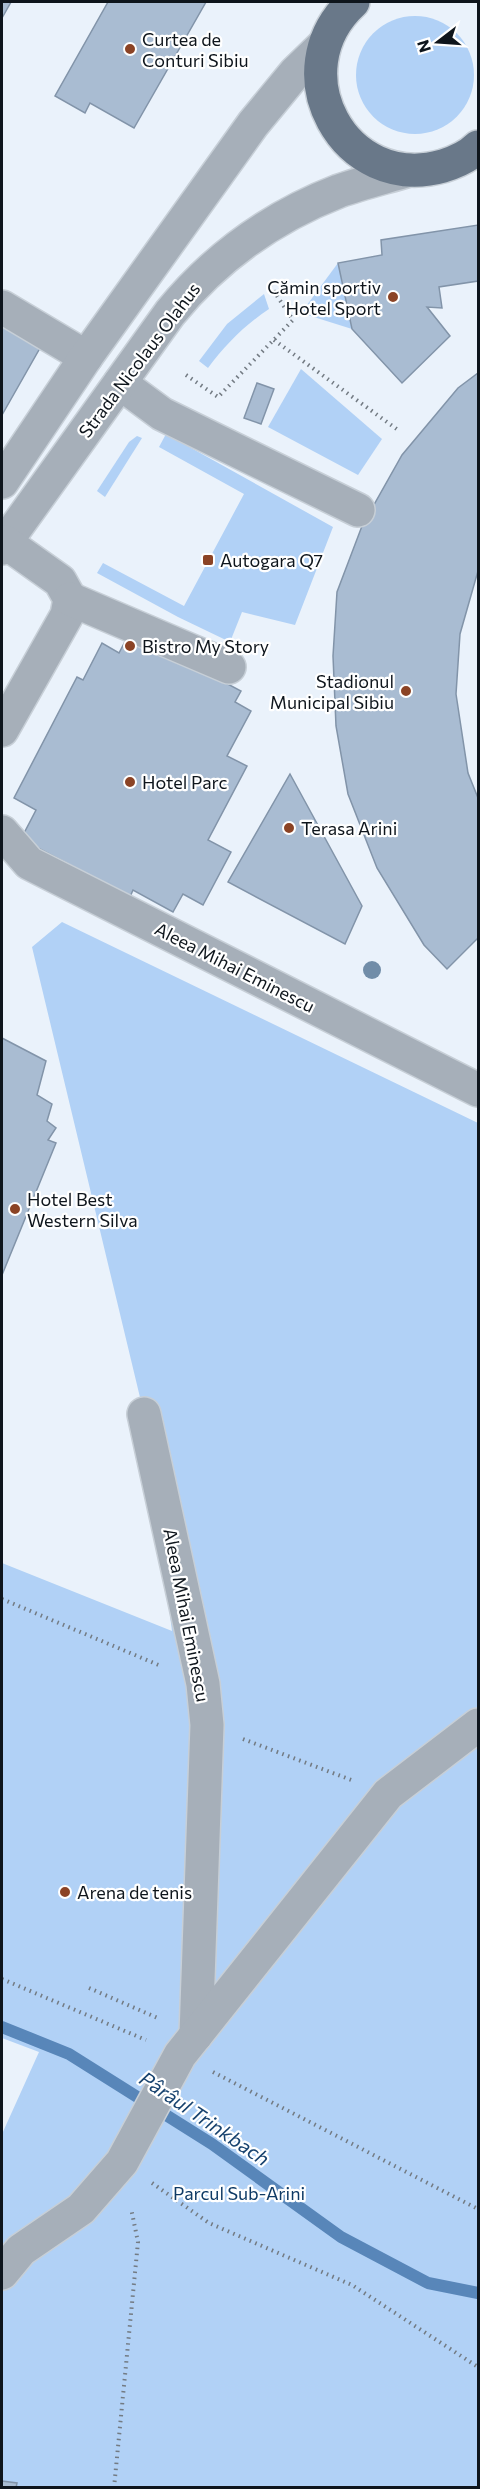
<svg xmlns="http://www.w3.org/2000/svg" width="480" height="2489" font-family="Commissioner,sans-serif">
<rect width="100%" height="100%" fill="#eaf2fb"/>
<!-- green -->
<g fill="#b1d1f6">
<circle cx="415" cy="75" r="59"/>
<polygon points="338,263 352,329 301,313"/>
<path d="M264,294L269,309C245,325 225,345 208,368L199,361L227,324Z"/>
<polygon points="301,369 382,439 358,475 268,427"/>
<polygon points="166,434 333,527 295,625 242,612 230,642 178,617 97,573 103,563 184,606 244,494 159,447"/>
<polygon points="137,436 142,438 105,497 97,491 129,442"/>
<polygon points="62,922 478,1123 478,2487 2,2487 2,2134 39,2052 2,2038 2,1563 172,1631 144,1414 32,947"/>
</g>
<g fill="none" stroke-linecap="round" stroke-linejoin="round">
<!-- stream -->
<polyline stroke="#5886b9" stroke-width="12" points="2,2027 69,2054 212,2144 341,2237 428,2283 478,2293"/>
</g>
<!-- building -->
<g fill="#a9bcd2" stroke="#8294a9" stroke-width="1.5">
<polygon points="2,2 11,2 2,18"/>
<polygon points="108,2 206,2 134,128 90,103 85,113 55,96"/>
<polygon points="478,225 478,281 439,287 442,308 427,307 450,336 402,383 352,329 338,263 382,255 381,240"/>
<polygon points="2,325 40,348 2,415"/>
<polygon points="478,373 478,571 460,634 456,694 468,773 478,798 478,938 447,969 424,945 377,868 348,794 336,726 333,656 337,592 362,526 402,455 458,388"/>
<polygon points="257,383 274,389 261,424 244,418"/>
<polygon points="130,632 241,691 235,702 251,711 227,756 247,766 208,840 231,852 203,905 183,894 173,912 133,890 130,897 21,839 36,810 14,798 77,677 83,680 102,643 119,653"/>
<polygon points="290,774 362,906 345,944 228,882"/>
<polygon points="2,1038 46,1061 37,1095 52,1104 47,1121 56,1128 48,1140 56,1143 2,1275"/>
<polygon points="2,2481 17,2483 16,2488 2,2488"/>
</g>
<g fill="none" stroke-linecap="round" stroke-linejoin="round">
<defs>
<g id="minor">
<polyline points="2,307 86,357"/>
<polyline points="120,383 162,414 358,510"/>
<polyline points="2,482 86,357 253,124 295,73 323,46"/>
<path d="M2,547L170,313C215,258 272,217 339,191C362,183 386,177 409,170"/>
<polyline points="2,548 5,542 60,581 70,599 67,615 2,730"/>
<polyline points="70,599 229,667"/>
<polyline points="2,832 29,863 478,1090"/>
<polyline points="144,1414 203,1684 207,1725 196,2035"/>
<polyline points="2,2273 21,2250 81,2209 122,2162 180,2055 388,1794 478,1725"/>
</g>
<path id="major" d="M353,2C278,71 344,194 443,166C456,162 469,156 478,147"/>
</defs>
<!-- minor casing -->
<use href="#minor" stroke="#c7cfd7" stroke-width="36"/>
<!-- major casing -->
<use href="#major" stroke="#c7cfd7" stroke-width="36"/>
<!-- path -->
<g stroke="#737b83" stroke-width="4" stroke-dasharray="1.5 4.5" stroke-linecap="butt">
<polyline points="274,340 398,430"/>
<polyline points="186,375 218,397 293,320 269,284"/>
<polyline points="2,1599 161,1666"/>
<polyline points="243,1739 354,1781"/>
<polyline points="2,1979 146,2040"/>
<polyline points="89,1988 160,2019"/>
<polyline points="213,2072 478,2209"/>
<polyline points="152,2183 209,2223 352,2285 478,2367"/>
<polyline points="114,2488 138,2242 131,2208"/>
</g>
<!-- minor -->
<use href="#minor" stroke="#a6afb9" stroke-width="33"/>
<!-- major -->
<use href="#major" stroke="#697889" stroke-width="33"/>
</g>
<!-- trees -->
<circle fill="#718da8" cx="372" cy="970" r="9"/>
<!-- markers -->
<g fill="#8b4325" stroke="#fff" stroke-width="2">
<circle cx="130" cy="49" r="6"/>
<circle cx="393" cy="297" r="6"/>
<rect x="202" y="554" width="12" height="12" rx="3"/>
<circle cx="130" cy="646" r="6"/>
<circle cx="406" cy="691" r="6"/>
<circle cx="130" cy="782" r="6"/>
<circle cx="289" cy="828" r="6"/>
<circle cx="15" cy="1209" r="6"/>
<circle cx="65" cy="1892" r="6"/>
</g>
<g text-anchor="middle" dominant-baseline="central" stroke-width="4.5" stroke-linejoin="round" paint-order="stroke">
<!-- poi labels -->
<g font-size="18" fill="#0e151c" stroke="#fff" text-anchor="start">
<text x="142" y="39">Curtea de<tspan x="142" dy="21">Conturi Sibiu</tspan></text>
<text x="381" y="287" text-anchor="end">Cămin sportiv<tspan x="381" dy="21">Hotel Sport</tspan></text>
<text x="220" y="560">Autogara Q7</text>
<text x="142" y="646">Bistro My Story</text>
<text x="394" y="681" text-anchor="end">Stadionul<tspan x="394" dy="21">Municipal Sibiu</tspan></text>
<text x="142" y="782">Hotel Parc</text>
<text x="301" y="828">Terasa Arini</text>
<text x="27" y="1199">Hotel Best<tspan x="27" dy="21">Western Silva</tspan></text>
<text x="77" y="1892">Arena de tenis</text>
</g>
<!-- street labels -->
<g font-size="18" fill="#0e151c" stroke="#fff">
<text transform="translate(139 360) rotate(-53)">Strada Nicolaus Olahus</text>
<text transform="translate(235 967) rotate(27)">Aleea Mihai Eminescu</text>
<text transform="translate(187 1615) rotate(79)">Aleea Mihai Eminescu</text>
</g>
<!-- park labels -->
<g font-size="18" fill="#0e3a65" stroke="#fff">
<text x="239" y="2193">Parcul Sub-Arini</text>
</g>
<!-- water labels -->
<g font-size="20" font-style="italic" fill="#18436f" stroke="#fff">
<text transform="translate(205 2118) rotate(34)">Pârâul Trinkbach</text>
</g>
</g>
<!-- border -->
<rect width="480" height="2489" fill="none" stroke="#0e151c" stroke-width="6"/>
<!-- north arrow -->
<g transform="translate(438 42) rotate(253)" stroke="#ffffff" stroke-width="4.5" paint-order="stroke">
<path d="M0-4.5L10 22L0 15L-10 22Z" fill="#0e151c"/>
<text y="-9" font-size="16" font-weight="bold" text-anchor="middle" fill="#0e151c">N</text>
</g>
</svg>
